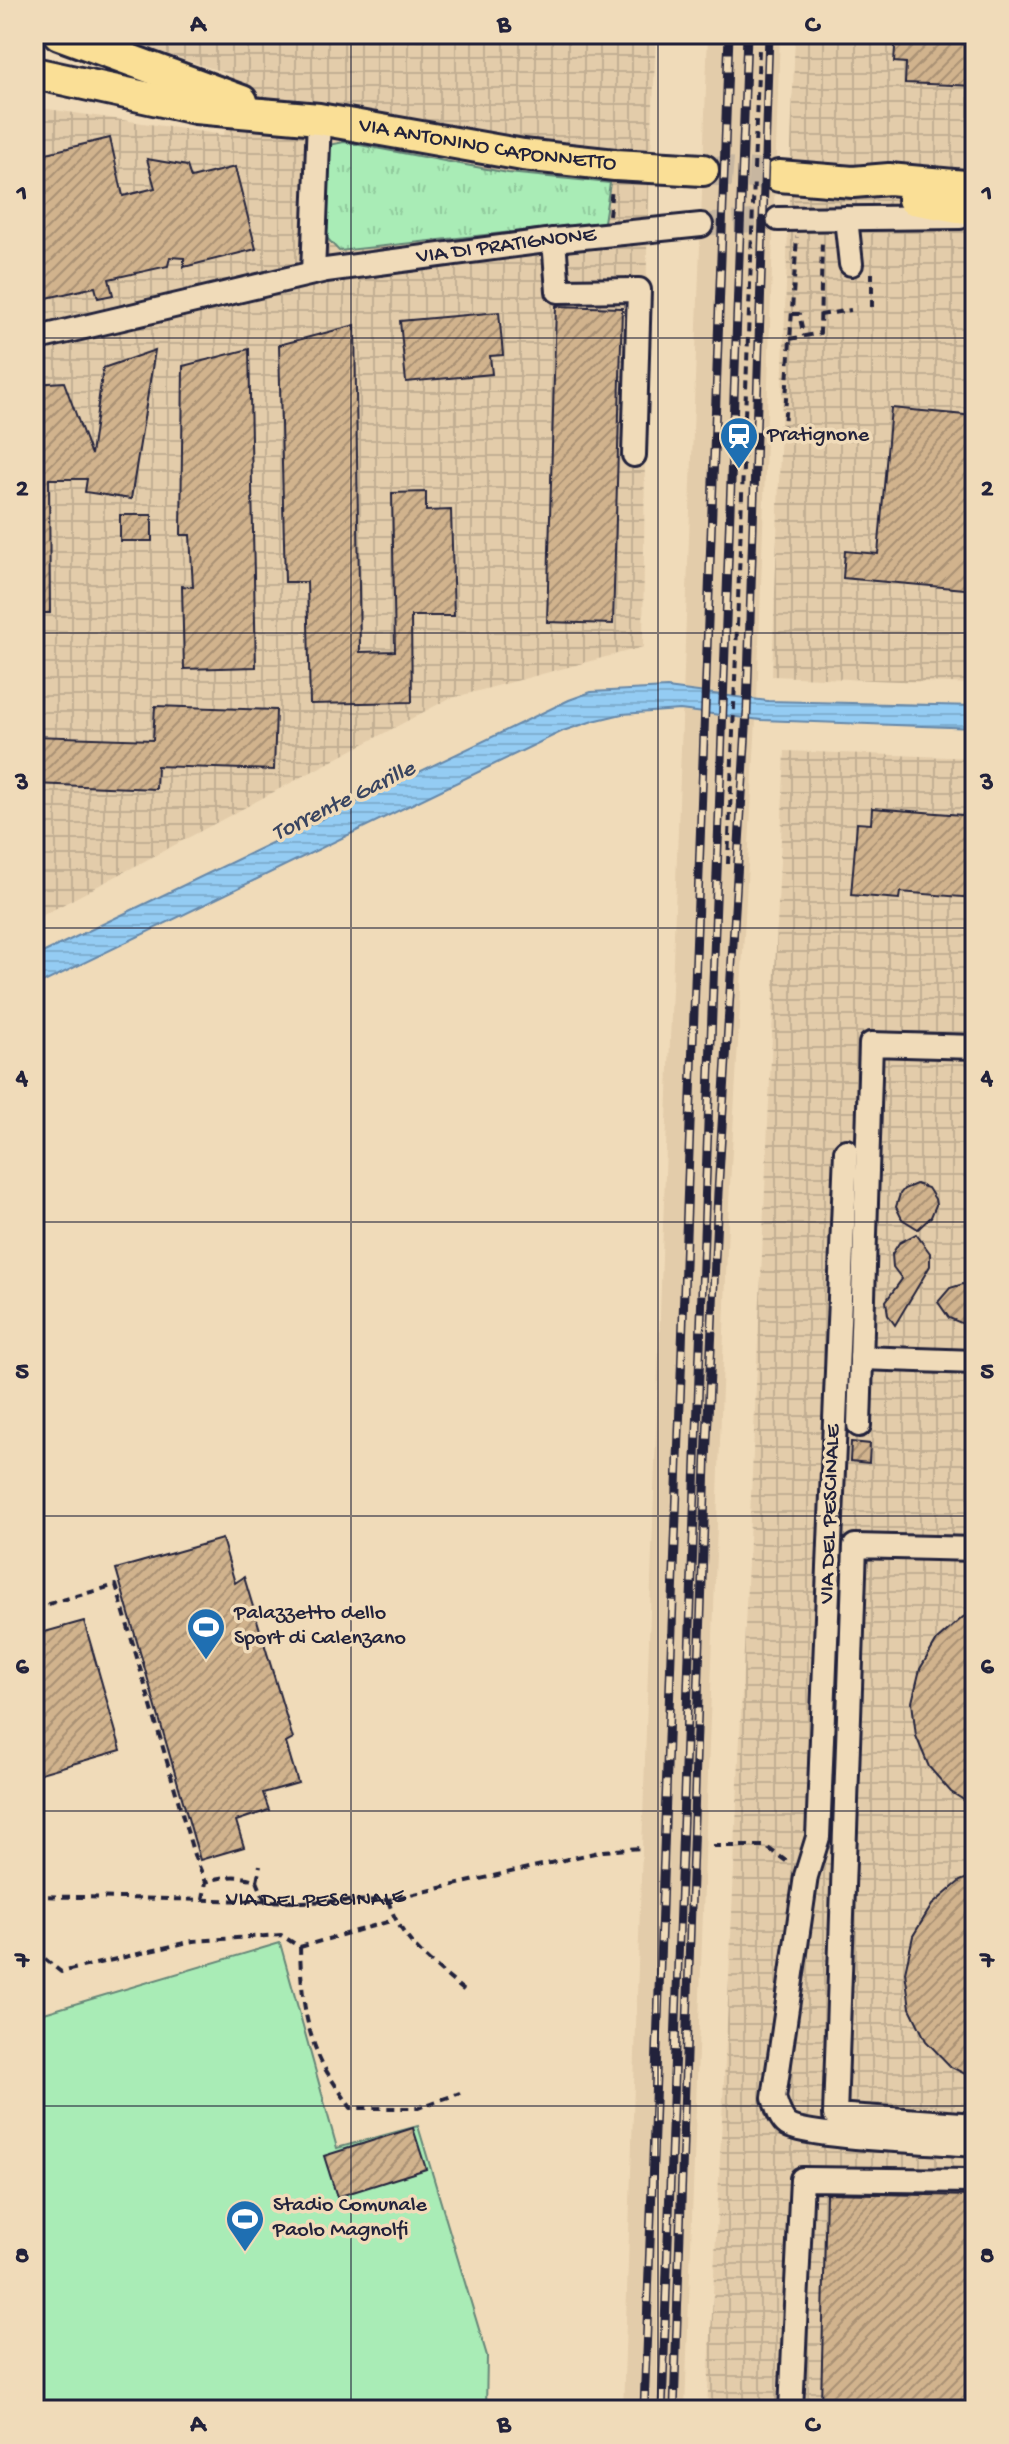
<svg xmlns="http://www.w3.org/2000/svg" width="1009" height="2444" font-family="'Gochi Hand',sans-serif">
<defs>
<pattern id="industrial-grid" width="8" height="8" patternUnits="userSpaceOnUse" patternTransform="scale(2)"><rect width="8" height="8" fill="#e3ccaa"/><path d="M0 4h8M4 0v8" fill="none" stroke="#c2af93"/></pattern>
<pattern id="grass-tufts" width="24" height="20" patternUnits="userSpaceOnUse" patternTransform="scale(2)"><rect width="24" height="20" fill="#a9ecb6"/><path d="M3 7l-1-3M5 7V3M7 7l1-3M15 17l-1-3M17 17v-4M19 17l1-3" fill="none" stroke="#91ca9d"/></pattern>
<pattern id="water-rules" width="6" height="5" patternUnits="userSpaceOnUse" patternTransform="scale(2)"><rect width="6" height="5" fill="#94ccf3"/><path d="M0 2.5h6" fill="none" stroke="#7fafd1"/></pattern>
<pattern id="building-hatch" width="6" height="6" patternUnits="userSpaceOnUse" patternTransform="scale(2)"><rect width="6" height="6" fill="#d1b38d"/><path d="M-1 1l2-2M0 6l6-6M5 7l2-2" fill="none" stroke="#a99174"/></pattern>
</defs>
<rect width="100%" height="100%" fill="#f0dbb9"/>
<filter id="ink" filterUnits="userSpaceOnUse"><feTurbulence type="fractalNoise" baseFrequency=".0125" numOctaves="2"/><feDisplacementMap in="SourceGraphic" scale="16" xChannelSelector="R" yChannelSelector="G"/><feConvolveMatrix kernelMatrix="1 2 1 2 8 2 1 2 1" color-interpolation-filters="sRGB"/></filter>
<g filter="url(#ink)">
<!-- built -->
<polygon fill="#e3ccaa" points="708,34 780,34 757,702 728,1221 685,2410 623,2410 663,1227"/>
<!-- industrial -->
<g fill="url(#industrial-grid)">
<polygon points="106,34 656,34 647,249 643,647 448,699 34,920 34,107 224,135 232,75"/>
<polygon points="795,34 975,34 975,684 772,676"/>
<polygon points="785,751 975,758 975,2410 707,2410 727,2023"/>
</g>
<!-- grass -->
<polygon fill="url(#grass-tufts)" stroke="#668778" stroke-width="2" points="344,142 508,173 610,183 604,222 339,251 325,236 325,152 329,145"/>
<!-- pitch -->
<polygon fill="#a9ecb6" stroke="#668778" stroke-width="2" points="280,1943 337,2148 418,2126 487,2356 486,2410 34,2410 34,2016"/>
<!-- water -->
<polygon fill="url(#water-rules)" stroke="#6688a9" stroke-width="2" points="667,688 768,701 975,706 975,728 761,720 680,710 622,714 593,721 563,731 34,987 34,957 569,700 591,692"/>
<!-- building -->
<g fill="url(#building-hatch)" stroke="#22223b" stroke-width="2">
<polygon points="896,34 975,34 975,86 905,83 906,63 894,62"/>
<polygon points="110,138 123,196 155,188 147,159 187,166 191,178 235,167 256,249 184,267 184,258 170,257 168,266 109,279 113,295 98,298 95,287 34,301 34,156"/>
<polygon points="556,306 622,308 613,624 547,622"/>
<polygon points="499,312 503,355 490,356 492,374 406,382 400,321"/>
<polygon points="355,325 360,652 395,651 392,493 426,492 426,511 451,510 454,616 411,616 412,702 310,704 307,582 285,582 279,345"/>
<polygon points="249,349 256,667 184,669 182,586 193,587 190,535 181,535 183,366"/>
<polygon points="155,350 131,499 85,492 87,479 49,479 50,613 34,613 34,384 64,382 91,455 103,368"/>
<polygon points="891,408 975,416 975,590 843,578 845,551 878,554"/>
<rect x="120" y="515" width="32" height="26"/>
<polygon points="155,706 276,710 274,770 157,766 156,789 34,784 34,736 153,740"/>
<polygon points="872,808 975,816 974,898 900,892 899,899 851,895 857,823 871,824"/>
<polygon points="916,1184 928,1188 935,1199 936,1205 931,1217 918,1229 902,1219 896,1207 900,1194 904,1189"/>
<polygon points="916,1234 930,1253 930,1266 895,1325 888,1315 886,1301 902,1279 893,1267 892,1254 899,1243"/>
<polygon points="963,1284 975,1288 975,1320 961,1323 949,1318 938,1302 950,1288"/>
<polygon points="851,1442 870,1444 869,1463 850,1461"/>
<polygon points="222,1539 235,1583 244,1577 293,1739 286,1743 298,1783 263,1793 269,1810 236,1821 244,1847 200,1860 116,1569"/>
<polygon points="975,1612 975,1807 951,1792 929,1767 916,1736 912,1702 920,1669 937,1640 963,1617"/>
<polygon points="84,1621 121,1750 34,1775 34,1635"/>
<polygon points="975,1875 975,2079 951,2067 926,2041 910,2008 905,1972 913,1936 932,1905 960,1881"/>
<polygon points="413,2128 426,2169 337,2197 324,2156"/>
<polygon points="826,2193 975,2196 975,2407 821,2404"/>
</g>
<g fill="none" stroke-linecap="round" stroke-linejoin="round">
<!-- minor-tunnel -->
<polyline stroke="#c7b6a0" stroke-width="22" stroke-dasharray="22 11" stroke-linecap="butt" points="701,225 778,219"/>
<!-- major-tunnel -->
<polyline stroke="#c7b6a0" stroke-width="30" stroke-dasharray="30 15" stroke-linecap="butt" points="703,170 779,176"/>
<defs>
<g id="minor">
<polyline points="846,218 851,264"/>
<polyline points="778,219 960,217"/>
<polyline points="554,240 558,291 639,290 634,455"/>
<polyline points="313,273 319,119"/>
<path id="s2" d="M34,339L326,270L554,240L701,225"/>
<path d="M846,1151L818,1837L806,1876L774,2098C777,2107 780,2119 788,2125C807,2138 944,2142 975,2145"/>
<polyline points="861,1358 975,1362"/>
<polyline points="859,1425 871,1044 975,1047"/>
<polyline points="975,1549 855,1546 835,2115 975,2125"/>
<polyline points="791,2410 802,2179 975,2181"/>
</g>
<g id="major">
<polyline points="59,34 242,101"/>
<path id="s3" d="M34,73L195,108L319,119L523,155L615,165L703,170"/>
<polyline points="779,176 853,182 889,179 975,187"/>
<polyline points="913,199 975,210"/>
</g>
</defs>
<!-- minor casing -->
<use href="#minor" stroke="#22223b" stroke-width="28"/>
<!-- major casing -->
<use href="#major" stroke="#22223b" stroke-width="36"/>
<!-- path -->
<g stroke="#22223b" stroke-width="4" stroke-dasharray="8 6" stroke-linecap="butt">
<polyline points="754,170 759,49"/>
<polyline points="609,215 612,188"/>
<polyline points="872,307 872,273"/>
<polyline points="792,314 799,314 804,336"/>
<polyline points="820,315 851,310"/>
<polyline points="790,339 820,333 822,238"/>
<polyline points="765,427 784,428 797,237"/>
<polyline points="728,864 754,179"/>
<polyline points="34,1608 116,1585 194,1855 206,1882"/>
<polyline points="713,1846 765,1846 789,1863"/>
<polyline points="257,1881 260,1865"/>
<path id="s1" d="M34,1896L302,1902L388,1900L603,1851L640,1848"/>
<path d="M203,1900L206,1882C222,1876 240,1874 257,1881L265,1901"/>
<path d="M388,1900C401,1943 434,1965 467,1993"/>
<polyline points="300,1947 394,1920"/>
<path d="M34,1950L61,1972L193,1941L281,1935L300,1947C301,1987 304,2028 323,2065C331,2080 342,2094 351,2108H418L460,2093"/>
</g>
<!-- minor -->
<use href="#minor" stroke="#f0dbb9" stroke-width="22"/>
<!-- major -->
<use href="#major" stroke="#fadf96" stroke-width="30"/>
<defs>
<g id="rail">
<polyline points="644,2410 729,34"/>
<polyline points="662,2410 747,34"/>
<polyline points="674,2410 706,1462 718,1192 747,711 769,34"/>
</g>
</defs>
<!-- rail casing -->
<use href="#rail" stroke="#22223b" stroke-width="9"/>
<!-- rail -->
<use href="#rail" stroke="#f0dbb9" stroke-width="6" stroke-dasharray="18" stroke-linecap="butt"/>
</g>
</g>
<!-- grid -->
<path fill="none" stroke="#22223b" stroke-width="2" stroke-opacity="0.55" d="M351,34V2410M658,34V2410M34,338H975M34,633H975M34,928H975M34,1222H975M34,1516H975M34,1811H975M34,2106H975"/>
<!-- icons -->
<defs>
<symbol id="station-pin" viewBox="-11 -11 22 30"><path d="M0 17L-7.5 6A9.5 9.5 0 1 1 7.5 6Z" fill="#1f6fb2" stroke="#f0dbb9"/><path d="M-3-6H3Q5-6 5-4V2Q5 4 3 4L4.5 6H3L1.5 4h-3L-3 6H-4.5L-3 4Q-5 4-5 2V-4Q-5-6-3-6ZM-3.5-4v3h7v-3ZM-3.5 1v1.5H-2V1ZM2 1v1.5H3.5V1Z" fill="#fff"/></symbol>
<symbol id="stadium-pin" viewBox="-11 -11 22 30"><path d="M0 17L-7.5 6A9.5 9.5 0 1 1 7.5 6Z" fill="#1f6fb2" stroke="#f0dbb9"/><path d="M0-5a6.5 5 0 1 0 0 10a6.5 5 0 1 0 0-10ZM-3.5-1.8h7v3.6h-7Z" fill="#fff"/></symbol>
</defs>
<g fill-rule="evenodd">
<use href="#station-pin" x="717" y="414" width="44" height="60"/>
<use href="#stadium-pin" x="184" y="1605" width="44" height="60"/>
<use href="#stadium-pin" x="223" y="2197" width="44" height="60"/>
</g>
<g text-anchor="middle" dominant-baseline="central" stroke-width="7" stroke-linejoin="round" paint-order="stroke">
<!-- street labels -->
<g font-size="22" fill="#22223b" stroke="#f0dbb9">
<text stroke="none"><textPath href="#s3" startOffset="460">VIA ANTONINO CAPONNETTO</textPath></text>
<text stroke="none"><textPath href="#s2" startOffset="482">VIA DI PRATIGNONE</textPath></text>
<text transform="translate(831 1514) rotate(-88)">VIA DEL PESCINALE</text>
<text stroke="none"><textPath href="#s1" startOffset="282">VIA DEL PESCINALE</textPath></text>
</g>
<!-- poi labels -->
<g font-size="22" fill="#22223b" stroke="#f0dbb9" text-anchor="start">
<text x="767" y="436">Pratignone</text>
<text x="234" y="1614">Palazzetto dello<tspan x="234" dy="25">Sport di Calenzano</tspan></text>
<text x="273" y="2206">Stadio Comunale<tspan x="273" dy="25">Paolo Magnolfi</tspan></text>
</g>
<!-- water labels -->
<g font-size="24" font-style="italic" fill="#394460" stroke="#f0dbb9">
<text transform="translate(344 802) rotate(-26)">Torrente Garille</text>
</g>
</g>
<!-- margin -->
<rect width="1009" height="2444" fill="none" stroke="#f0dbb9" stroke-width="88"/>
<rect x="44" y="44" width="921" height="2356" fill="none" stroke="#22223b" stroke-width="3"/>
<g font-size="26" text-anchor="middle" font-weight="bold" fill="#22223b">
<text x="198" y="31">A</text>
<text x="504" y="31">B</text>
<text x="812" y="31">C</text>
<text x="22" y="200">1</text>
<text x="987" y="200">1</text>
<text x="22" y="495">2</text>
<text x="987" y="495">2</text>
<text x="22" y="789">3</text>
<text x="987" y="789">3</text>
<text x="22" y="1084">4</text>
<text x="987" y="1084">4</text>
<text x="22" y="1378">5</text>
<text x="987" y="1378">5</text>
<text x="22" y="1673">6</text>
<text x="987" y="1673">6</text>
<text x="22" y="1967">7</text>
<text x="987" y="1967">7</text>
<text x="22" y="2262">8</text>
<text x="987" y="2262">8</text>
<text x="198" y="2431">A</text>
<text x="504" y="2431">B</text>
<text x="812" y="2431">C</text>
</g>
</svg>
